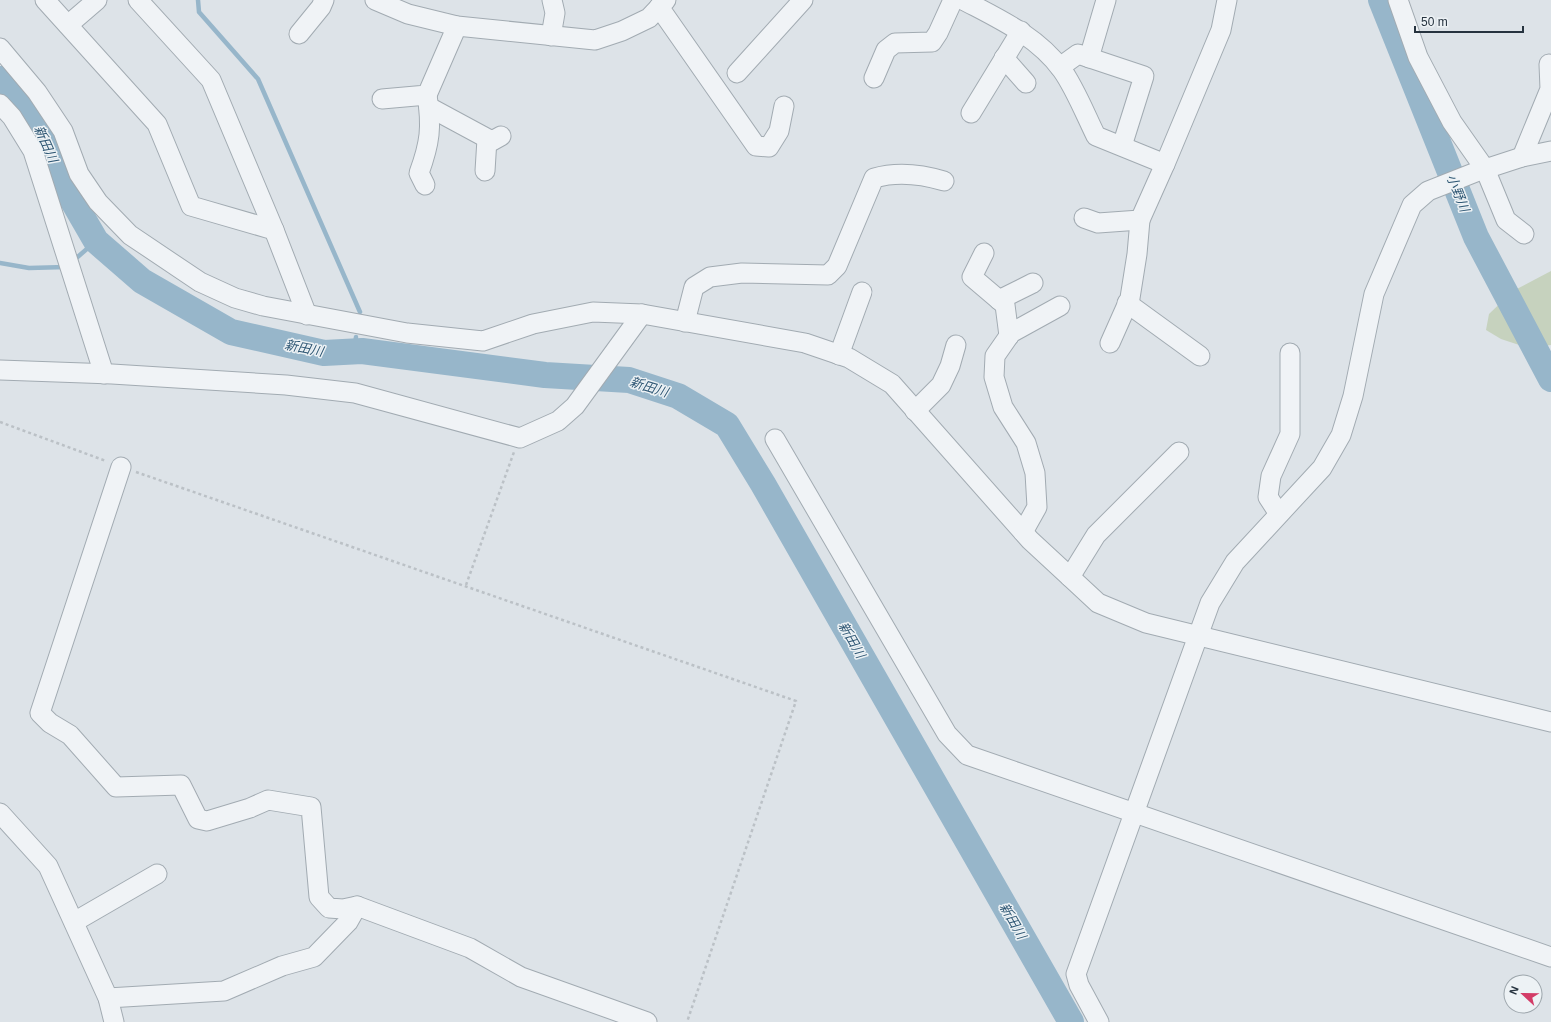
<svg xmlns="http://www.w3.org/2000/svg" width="1551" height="1022" font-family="Helvetica,'Noto Sans JP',sans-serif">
<rect width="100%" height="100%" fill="#dde3e8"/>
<!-- green -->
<polygon fill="#c6d2be" points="1551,271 1551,345 1528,348 1501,339 1486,330 1489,314 1513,291"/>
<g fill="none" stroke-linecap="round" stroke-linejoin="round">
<!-- stream -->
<g stroke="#97b6ca" stroke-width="4.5">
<polyline points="198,0 199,12 258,79 360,312"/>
<polyline points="73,261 96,241"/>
<polyline points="0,263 29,268 66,267"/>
<polyline points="354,351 356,337"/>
</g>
<!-- river -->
<g stroke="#97b6ca" stroke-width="26">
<polyline points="1381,0 1476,237 1551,379"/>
<polyline points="0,79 41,128 63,184 96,241 142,281 231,332 324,353 362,351 545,375 629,380 678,396 727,425 763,484 1071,1022"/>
</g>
<defs>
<g id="minor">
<polyline points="45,0 157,124 191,206 274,230 307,315"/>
<polyline points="138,0 211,80 274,230"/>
<polyline points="375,0 408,14 457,26 595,40 622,31 649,18 666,0"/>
<path d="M963,0C999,19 1037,36 1062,70C1075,88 1086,116 1096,136L1165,164L1221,30L1227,0"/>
<polyline points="1398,0 1418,57 1452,122 1485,169 1506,220 1524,234"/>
<polyline points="659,7 756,146 769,147 779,131 784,106"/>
<polyline points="68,25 97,0"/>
<polyline points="299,34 321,7 324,0"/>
<polyline points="551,36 555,13 552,0"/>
<polyline points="0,48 37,92 63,131 79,174 98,202 130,235 200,282 235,298 263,306 407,333 483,341 533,324 593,312 642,314 805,343 849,358 892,384 1030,540 1070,577 1098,603 1146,623 1551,722"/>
<polyline points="1004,58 1026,83"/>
<polyline points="1089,58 1106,0"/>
<polyline points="1060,67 1078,54 1144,76 1122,146"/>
<polyline points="737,73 803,0"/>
<polyline points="874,78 886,50 895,43 932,42 938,33 953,0"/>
<polyline points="382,99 427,95 457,26"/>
<polyline points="0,104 12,117 33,151 104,374"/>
<polyline points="429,107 492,141 501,136"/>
<polyline points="971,113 1021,31"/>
<polyline points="1522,157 1550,89 1549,64"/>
<polyline points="485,171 487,139"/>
<path d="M425,185L419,173C430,143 432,127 427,95"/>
<polyline points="1084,218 1098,223 1140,220 1165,164"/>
<polyline points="984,253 972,277 1005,305 1009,336"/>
<polyline points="999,300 1033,283"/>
<polyline points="1127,303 1200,356"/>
<path d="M685,322L694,287L710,277L742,273L828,275L837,266L874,178C898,171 921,174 944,181"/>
<polyline points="1110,343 1130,298 1137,254 1140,220"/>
<polyline points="839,355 862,292"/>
<polyline points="0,370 112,374 286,385 355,393 520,438 558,421 575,406 642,314"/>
<polyline points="915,411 941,385 950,366 956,345"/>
<polyline points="775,439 947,734 967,755 1551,957"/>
<polyline points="121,467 40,713 50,723 70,735 116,787 181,785 198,819 207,821 250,808 268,800 311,807 319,897 329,908 343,909 357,906 470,948 521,977 647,1022"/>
<polyline points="1279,514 1268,497 1271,476 1290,434 1290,353"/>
<polyline points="1023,532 1037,507 1035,473 1026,443 1003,407 994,377 995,356 1011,333 1060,306"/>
<polyline points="1070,577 1096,535 1179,452"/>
<polyline points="0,813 48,866 108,998 114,1022"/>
<polyline points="74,922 157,874"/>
<polyline points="108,998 224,991 282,966 314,957 348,922 357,906"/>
<polyline points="1099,1022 1079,985 1076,974 1198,636 1210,603 1235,562 1322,468 1341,435 1353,396 1374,294 1412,205 1428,191 1476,172 1522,157 1551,151"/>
</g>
</defs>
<!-- minor casing -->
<use href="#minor" stroke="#a2abb2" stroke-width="21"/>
<!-- path -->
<g stroke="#bbc1c6" stroke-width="2.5" stroke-dasharray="3 3" stroke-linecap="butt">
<polyline points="0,422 106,461"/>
<polyline points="136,472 796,701 687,1022"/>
<polyline points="466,585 514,452"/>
</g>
<!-- minor -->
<use href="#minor" stroke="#f0f3f6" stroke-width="19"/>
</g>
<g text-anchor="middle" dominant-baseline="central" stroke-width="3" stroke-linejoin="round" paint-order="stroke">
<!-- water labels -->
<g font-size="13" font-style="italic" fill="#2f5774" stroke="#edf2f5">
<text transform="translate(46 144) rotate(66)">新田川</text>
<text transform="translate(1458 193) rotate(68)">小野川</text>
<text transform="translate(304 348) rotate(11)">新田川</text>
<text transform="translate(649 387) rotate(17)">新田川</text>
<text transform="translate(852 640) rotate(60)">新田川</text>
<text transform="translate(1013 921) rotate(60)">新田川</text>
</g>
</g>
<!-- north arrow -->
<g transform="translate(1523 994) rotate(292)"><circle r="19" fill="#edf2f5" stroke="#9da6ac"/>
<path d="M0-3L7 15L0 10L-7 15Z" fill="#d33c67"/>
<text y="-6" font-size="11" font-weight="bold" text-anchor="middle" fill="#26333f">N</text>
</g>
<!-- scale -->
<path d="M1415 26v6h108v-6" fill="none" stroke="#26333f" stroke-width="2"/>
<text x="1421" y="26" font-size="12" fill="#26333f" stroke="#edf2f5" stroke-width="3" paint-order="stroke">50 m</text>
</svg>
